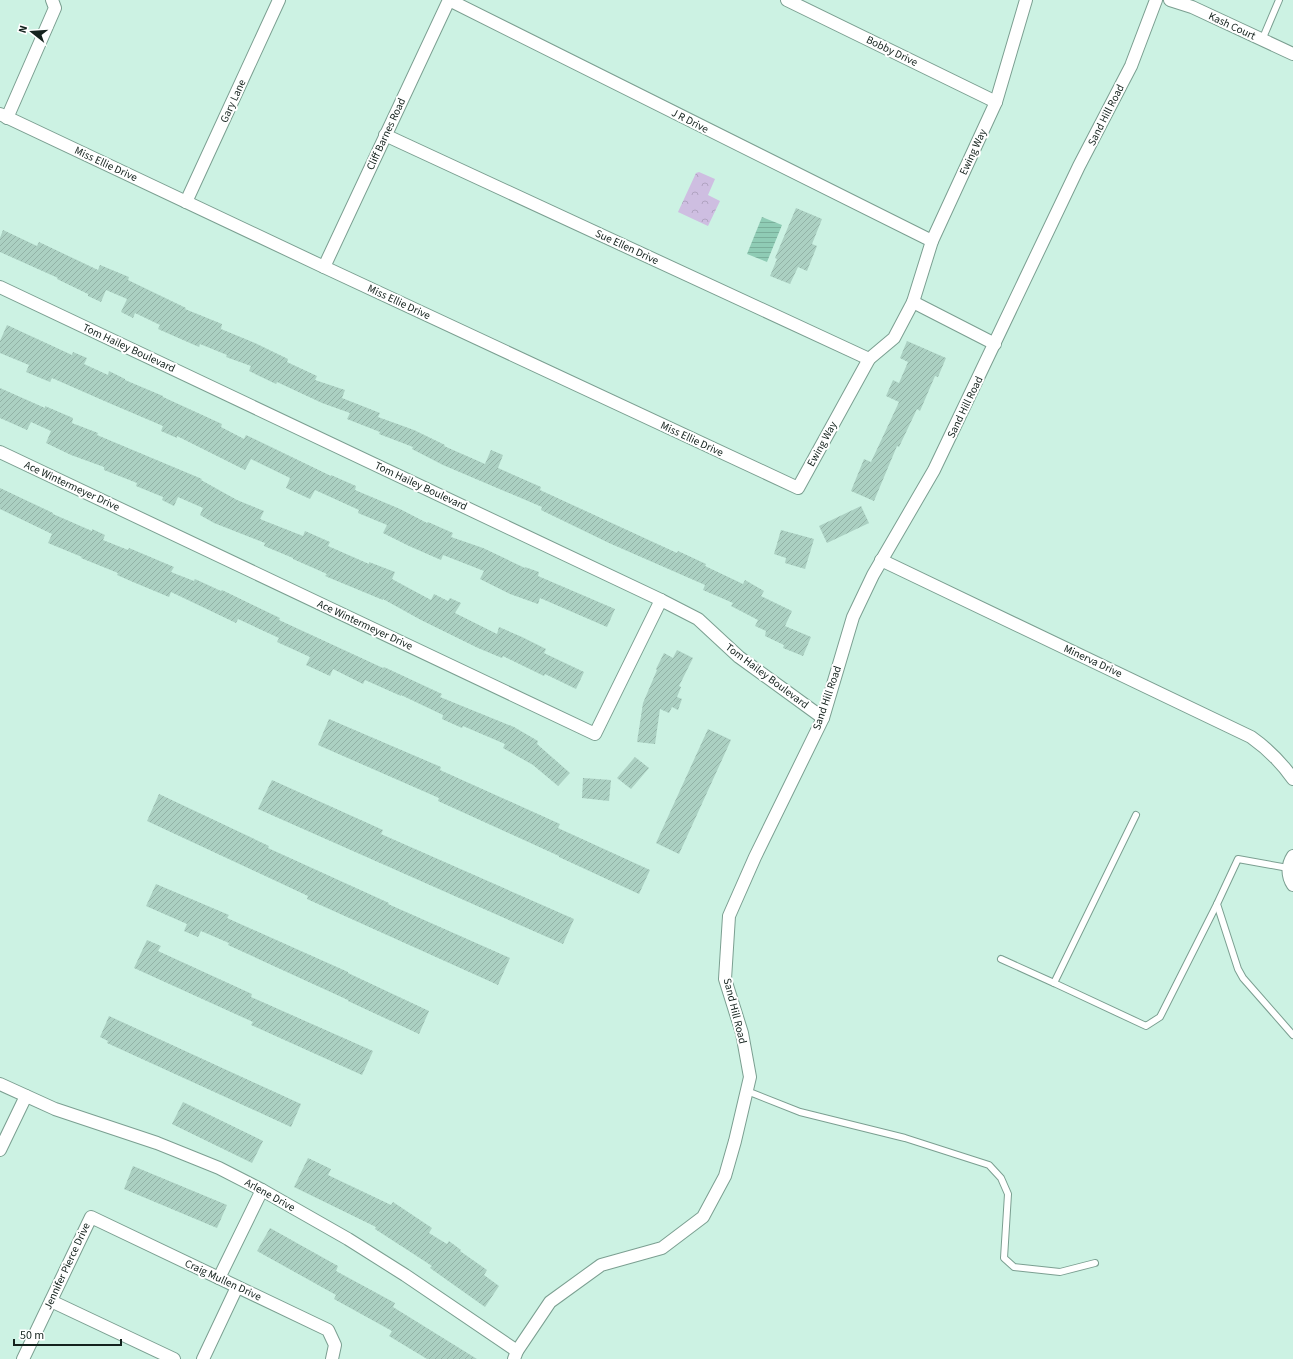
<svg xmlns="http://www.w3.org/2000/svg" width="1293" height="1359" font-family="'Source Sans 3',sans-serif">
<defs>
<pattern id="forest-crowns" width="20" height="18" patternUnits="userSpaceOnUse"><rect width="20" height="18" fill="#cebee1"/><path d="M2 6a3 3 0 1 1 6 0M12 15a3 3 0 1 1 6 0" fill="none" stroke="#b0a3c1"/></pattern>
<pattern id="water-rules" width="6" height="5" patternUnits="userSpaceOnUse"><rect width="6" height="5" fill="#8fccb5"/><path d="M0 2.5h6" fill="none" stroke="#7aaf9b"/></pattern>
<pattern id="building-hatch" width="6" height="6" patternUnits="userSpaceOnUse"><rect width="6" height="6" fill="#abd0c2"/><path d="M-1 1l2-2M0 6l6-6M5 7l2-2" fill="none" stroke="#92b2a6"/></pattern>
</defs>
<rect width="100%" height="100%" fill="#ccf2e3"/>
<!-- forest -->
<polygon fill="url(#forest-crowns)" points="699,172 715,179 708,195 720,201 708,226 678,212 696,173"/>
<!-- water -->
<polygon fill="url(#water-rules)" points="762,217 782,225 767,262 747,254"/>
<!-- building -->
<g fill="url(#building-hatch)">
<polygon points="796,208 822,219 812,244 817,246 807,271 798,267 790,284 770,276 777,259 775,258"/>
<polygon points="3,230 37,246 39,242 98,270 100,265 129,277 128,280 186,308 185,309 222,324 221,329 255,343 288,359 287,362 317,376 315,380 345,390 342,398 380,413 378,417 414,430 445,445 444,446 485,464 491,450 503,455 498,468 541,487 540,490 677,553 678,551 706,564 705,566 743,584 745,580 764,591 761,596 792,611 785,626 811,637 803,656 783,648 784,645 765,636 766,631 755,626 758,620 731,606 733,603 703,590 705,585 609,543 541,510 542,507 443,465 412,449 413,447 379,434 380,432 347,419 350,413 322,403 277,382 276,384 249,371 251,366 226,357 227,355 200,344 199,347 158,329 160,325 135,313 133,318 121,312 127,299 106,290 101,302 88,296 88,294 57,279 58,278 0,252 0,238"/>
<polygon points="7,325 72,355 73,352 87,358 84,364 108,375 109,371 125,379 125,380 163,396 163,397 222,424 221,427 244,439 246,435 331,476 331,475 356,486 355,490 400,509 427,523 428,522 453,533 451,537 483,548 525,568 525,567 539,572 538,576 615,609 607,627 540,598 538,604 510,594 480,579 484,571 443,555 441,560 409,546 383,533 387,525 358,513 359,510 315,490 310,499 286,488 290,478 251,459 245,470 177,436 177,438 161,431 163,426 109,403 52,378 50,382 26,372 29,365 0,353 0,341"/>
<polygon points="907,341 946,358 938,377 935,376 920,411 917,409 899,447 897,446 874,501 851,491 864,459 871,462 899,402 886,396 893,380 899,383 908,362 900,358"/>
<polygon points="0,388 45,408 45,406 73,418 72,423 98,433 97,435 202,479 201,480 237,500 264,511 260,519 303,536 305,531 330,542 328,546 369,564 369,562 395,572 392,579 431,600 434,594 448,601 450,598 461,603 455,613 497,634 499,627 522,637 546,649 544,653 584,672 576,689 545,674 544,676 503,656 502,658 478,648 421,620 383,599 383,600 325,576 327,574 293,559 293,558 264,546 265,543 214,523 200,515 203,508 178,497 174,506 162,500 163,497 136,486 137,483 104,470 104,467 71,455 46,443 51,431 31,422 27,430 0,418"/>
<polygon points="0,488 53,513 53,514 92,531 92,529 105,535 103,540 128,550 129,548 174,567 171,572 194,581 195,579 221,591 222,590 280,618 279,620 383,668 384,667 442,694 440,697 514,727 538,741 537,744 570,773 558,786 533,765 503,748 505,744 463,726 462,728 442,719 443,715 401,695 401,696 365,680 363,684 333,669 330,676 306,665 310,657 277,642 279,638 238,619 236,623 171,592 169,597 133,582 117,575 118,573 81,558 82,557 48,543 52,534 0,509"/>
<polygon points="861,506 869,523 827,543 819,526"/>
<polygon points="781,530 814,539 805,569 785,563 786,558 774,554"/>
<polygon points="677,650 693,658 679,686 681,687 677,697 682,699 678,710 672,707 669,713 660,709 655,744 637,742 643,703 657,670 656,669 664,653 673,658"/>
<polygon points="329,719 441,767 440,770 560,824 558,828 650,870 639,894 559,857 559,856 438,801 439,798 318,745"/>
<polygon points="708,729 731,740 679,854 656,843"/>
<polygon points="635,757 649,768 631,789 617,778"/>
<polygon points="583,778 611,780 609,801 582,798"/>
<polygon points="272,780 383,830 381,834 574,919 563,944 258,809"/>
<polygon points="159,794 269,846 268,848 389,903 388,904 510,958 498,985 307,899 308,896 147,821"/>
<polygon points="156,884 229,915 227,918 348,972 348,973 429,1011 419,1034 348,1001 348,1000 228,945 229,943 201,931 198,937 184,931 187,924 146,906"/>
<polygon points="147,940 161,946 158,951 252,994 251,997 373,1051 362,1075 251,1025 253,1022 134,968"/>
<polygon points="109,1016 301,1104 291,1127 107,1043 108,1041 100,1037"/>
<polygon points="183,1102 263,1141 252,1163 172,1124"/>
<polygon points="308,1158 331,1169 328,1175 391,1205 393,1202 432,1228 429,1233 447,1244 449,1241 461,1250 460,1251 487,1270 484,1275 499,1286 485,1307 430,1268 432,1266 375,1229 376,1227 294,1187"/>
<polygon points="133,1166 227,1205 217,1228 124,1189"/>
<polygon points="270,1228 338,1266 336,1271 395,1303 393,1307 477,1359 427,1359 389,1336 392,1331 334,1299 336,1295 257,1251"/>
</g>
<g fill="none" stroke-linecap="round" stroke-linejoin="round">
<defs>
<g id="service">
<polyline points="1262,40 1279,0"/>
<polyline points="1136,815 1054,983 1146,1026 1160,1017 1217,904"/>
<polyline points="1288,868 1238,859 1217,904 1238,969 1243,978 1293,1035"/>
<polyline points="1001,959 1054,983"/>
<polyline points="747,1091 800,1112 905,1138 989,1165 1001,1178 1008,1194 1004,1258 1014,1267 1060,1272 1095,1263"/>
</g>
<g id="minor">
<polyline points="449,0 932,241"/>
<polyline points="787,0 996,102"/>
<polyline points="1170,0 1192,7 1293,54"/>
<polyline points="0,114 324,267 798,488 869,359 894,338 913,302 932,241 996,102 1026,0"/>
<polyline points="7,118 55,8 52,0"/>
<polyline points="385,135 869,359"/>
<polyline points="186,202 279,0"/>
<polyline points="324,267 449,0"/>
<polyline points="0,287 661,600 698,619 739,657 823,718"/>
<polyline points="913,302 995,344"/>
<polyline points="0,452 595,734 661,600"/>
<path d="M881,560L1251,737C1268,749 1281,762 1293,779"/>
<path d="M1293,856C1287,865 1287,876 1293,885"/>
<polyline points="0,1084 55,1109 157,1143 219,1168 262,1190 348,1239 405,1275 517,1351"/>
<polyline points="0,1150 26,1096"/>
<polyline points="219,1278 262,1190"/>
<polyline points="51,1301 174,1359"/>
<polyline points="23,1359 91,1217 328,1330 335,1345 332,1359"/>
<polyline points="203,1359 237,1287"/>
<polyline points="514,1359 517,1351 550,1302 601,1265 662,1248 703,1217 725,1176 735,1141 750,1077 742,1033 725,979 729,916 755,857 823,718 853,617 873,575 934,470 1079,166 1131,66 1156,0"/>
</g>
</defs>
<!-- service casing -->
<use href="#service" stroke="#7b9f91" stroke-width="8"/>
<!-- minor casing -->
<use href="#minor" stroke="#7b9f91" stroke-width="14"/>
<!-- service -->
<use href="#service" stroke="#fff" stroke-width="6"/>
<!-- minor -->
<use href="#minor" stroke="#fff" stroke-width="12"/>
</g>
<g text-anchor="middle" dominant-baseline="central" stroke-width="4" stroke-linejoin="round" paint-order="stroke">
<!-- street labels -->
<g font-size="11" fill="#14221d" stroke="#fff">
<text transform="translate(1232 26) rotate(25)">Kash Court</text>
<text transform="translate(892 51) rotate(26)">Bobby Drive</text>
<text transform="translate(233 101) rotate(-65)">Gary Lane</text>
<text transform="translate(1106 115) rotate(-63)">Sand Hill Road</text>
<text transform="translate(690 121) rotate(27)">J R Drive</text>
<text transform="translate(386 134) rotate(-65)">Cliff Barnes Road</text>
<text transform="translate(973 152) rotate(-65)">Ewing Way</text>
<text transform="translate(106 164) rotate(25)">Miss Ellie Drive</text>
<text transform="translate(627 247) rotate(25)">Sue Ellen Drive</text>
<text transform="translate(399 302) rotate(25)">Miss Ellie Drive</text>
<text transform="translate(129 348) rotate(25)">Tom Hailey Boulevard</text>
<text transform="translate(965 407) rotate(-64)">Sand Hill Road</text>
<text transform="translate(692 439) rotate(25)">Miss Ellie Drive</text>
<text transform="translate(822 444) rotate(-61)">Ewing Way</text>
<text transform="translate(72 486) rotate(25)">Ace Wintermeyer Drive</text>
<text transform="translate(421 486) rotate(25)">Tom Hailey Boulevard</text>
<text transform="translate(365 625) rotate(25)">Ace Wintermeyer Drive</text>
<text transform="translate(1093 661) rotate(25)">Minerva Drive</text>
<text transform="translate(767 676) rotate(37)">Tom Hailey Boulevard</text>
<text transform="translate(827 698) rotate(-71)">Sand Hill Road</text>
<text transform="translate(735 1011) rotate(76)">Sand Hill Road</text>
<text transform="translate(270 1195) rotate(29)">Arlene Drive</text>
<text transform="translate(67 1266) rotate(-65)">Jennifer Pierce Drive</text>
<text transform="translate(223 1280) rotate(25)">Craig Mullen Drive</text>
</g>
</g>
<!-- north arrow -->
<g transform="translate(32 32) rotate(287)" stroke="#ffffff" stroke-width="3" paint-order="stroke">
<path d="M0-3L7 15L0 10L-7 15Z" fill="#14221d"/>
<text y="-6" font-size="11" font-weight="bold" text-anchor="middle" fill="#14221d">N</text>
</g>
<!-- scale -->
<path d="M14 1339v6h107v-6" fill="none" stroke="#14221d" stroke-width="2"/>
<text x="20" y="1339" font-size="12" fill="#14221d" stroke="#ffffff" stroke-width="3" paint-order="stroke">50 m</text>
</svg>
